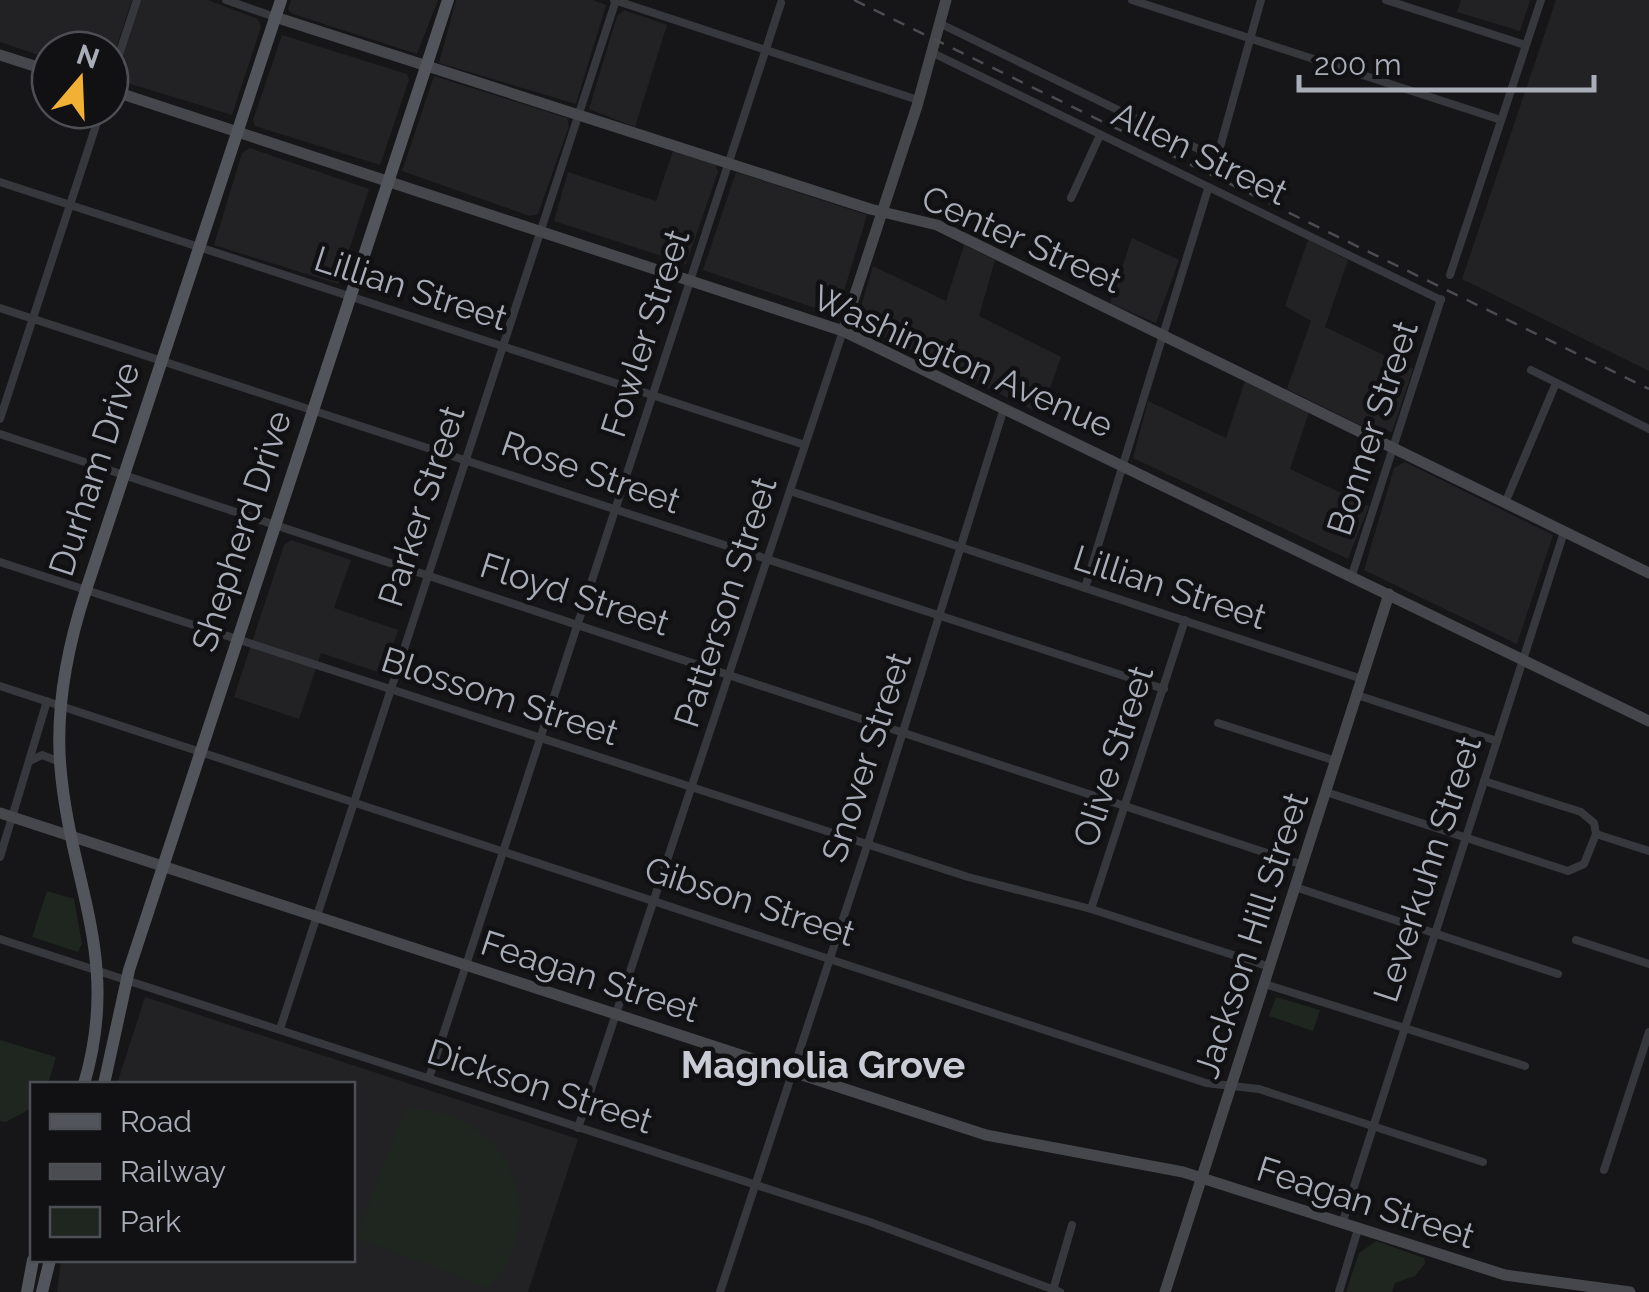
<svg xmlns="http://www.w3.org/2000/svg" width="1649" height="1292" font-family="Raleway,sans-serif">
<rect width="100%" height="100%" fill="#161618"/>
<!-- built -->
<g fill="#222225">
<polygon points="0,0 132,0 110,66 110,50 50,50 50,59 0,42"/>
<polygon points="140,0 208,0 258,19 261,27 232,115 121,81 117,73"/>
<polygon points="291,0 438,0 417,54 293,14 288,9"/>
<polygon points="456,0 593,0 606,5 576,104 439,63"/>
<polygon points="1461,0 1530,0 1520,31 1457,12"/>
<polygon points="1556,0 1649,0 1649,371 1462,279"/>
<polygon points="624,10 667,25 635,127 589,109 617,16"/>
<polygon points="282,35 407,74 409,80 380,165 255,126 253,120"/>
<polygon points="434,76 567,118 569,126 538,214 530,216 402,171"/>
<polygon points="250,148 369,189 338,284 214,245 242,153"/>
<polygon points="673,151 716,165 718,172 686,264 554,221 568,172 656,201"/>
<polygon points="736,172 867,215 838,311 830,313 703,270"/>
<polygon points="1132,238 1179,260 1156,323 1110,303"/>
<polygon points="1308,240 1348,260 1325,327 1413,369 1392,432 1368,429 1287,389 1311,321 1285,306"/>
<polygon points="964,245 995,260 979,316 1061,357 1041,414 865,328 857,320 873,266 946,301"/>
<polygon points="1245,381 1309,412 1290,469 1369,506 1348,559 1133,458 1148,401 1226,438"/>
<polygon points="1405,462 1553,535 1517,644 1364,570 1394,468"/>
<polygon points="291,540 351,560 334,608 398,630 384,674 321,653 299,719 234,697 284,545"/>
<polygon points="145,997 578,1139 528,1292 57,1292 61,1260 352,1260 352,1084 117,1084"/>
</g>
<!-- green -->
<g fill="#1e261f">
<polygon points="47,891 74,899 82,944 78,952 32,937"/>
<polygon points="1276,997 1320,1010 1313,1031 1269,1016"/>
<polygon points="0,1040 56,1057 48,1084 32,1084 32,1108 6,1122 0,1121"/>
<path d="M405,1109C506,1105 556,1213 489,1288L356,1238Z"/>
<polygon points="1376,1241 1424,1258 1425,1263 1415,1276 1395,1283 1392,1292 1346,1292 1359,1253"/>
</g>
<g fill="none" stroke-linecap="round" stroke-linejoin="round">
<!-- street -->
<g stroke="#37383d" stroke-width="8">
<polyline points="226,0 275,17"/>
<polyline points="614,0 918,100"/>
<polyline points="1132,0 1501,120"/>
<polyline points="1386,0 1525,45"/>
<polyline points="945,26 1217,158"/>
<polyline points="937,55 1441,300"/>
<polyline points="110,82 137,0"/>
<polyline points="1215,165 1261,0"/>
<polyline points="0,182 805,445"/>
<polyline points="1071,198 1100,135"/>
<polyline points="1450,275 1541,0"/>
<polyline points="0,308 1164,689"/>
<polyline points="1531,370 1649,429"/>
<polyline points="0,419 101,110"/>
<polyline points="0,434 1303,865"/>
<polyline points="790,491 1362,679"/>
<polyline points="1505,503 1556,383"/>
<polyline points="0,562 968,877 1091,909 1270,967"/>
<polyline points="1352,575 1441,299"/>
<polyline points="1085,588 1208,189"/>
<polyline points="0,686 1206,1083 1259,1089 1483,1162"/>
<polyline points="1357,695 1497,741"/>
<polyline points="1218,723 1336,761"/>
<polyline points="30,761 42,755 60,762"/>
<polyline points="1326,792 1568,871 1584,864 1596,834 1594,823 1581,812 1484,781"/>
<polyline points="1596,834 1649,851"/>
<polyline points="0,857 47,701"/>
<polyline points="1295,887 1558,974"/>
<polyline points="1091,909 1185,620"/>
<polyline points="0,939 870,1222 1060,1292"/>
<polyline points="1576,940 1649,964"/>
<polyline points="1265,984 1525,1066"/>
<polyline points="280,1029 616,0"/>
<polyline points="429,1078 781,3"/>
<polyline points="578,1128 843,331"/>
<polyline points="1604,1170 1649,1032"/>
<polyline points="1342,1224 1564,532"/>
<polyline points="1053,1290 1072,1225"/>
<polyline points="720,1292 871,834 1004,408"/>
<polyline points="1339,1292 1358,1229"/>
</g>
<!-- secondary -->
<g stroke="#45474d" stroke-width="11">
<polyline points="275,17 870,209 937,225 1649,573"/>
<polyline points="0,55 50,71"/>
<polyline points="110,90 843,331 1649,721"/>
<polyline points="843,331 917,106 946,0"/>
<polyline points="0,813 986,1135 1183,1172 1505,1275 1630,1292"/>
<polyline points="1165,1292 1389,594"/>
</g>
<!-- primary -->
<g stroke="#53555c" stroke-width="12">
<path d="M84,1084C122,956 69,883 60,762C56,703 68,645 86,590L281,0"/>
<polyline points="104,1084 129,970 448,0"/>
<polyline points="27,1292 33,1260"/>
<polyline points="42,1292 50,1260"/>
</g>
<!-- rail -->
<polyline stroke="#4a4c52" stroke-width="2.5" stroke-dasharray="12 10" stroke-linecap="butt" points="854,0 1649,389"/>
</g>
<g text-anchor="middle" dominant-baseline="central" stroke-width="9" stroke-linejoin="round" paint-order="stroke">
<!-- street labels -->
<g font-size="35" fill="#a8adb8" stroke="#111113">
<text transform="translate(1200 153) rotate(26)">Allen Street</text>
<text transform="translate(1022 239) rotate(24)">Center Street</text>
<text transform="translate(411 288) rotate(18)">Lillian Street</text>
<text transform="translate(645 333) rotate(-72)">Fowler Street</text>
<text transform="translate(963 361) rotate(24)">Washington Avenue</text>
<text transform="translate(1372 428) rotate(-72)">Bonner Street</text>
<text transform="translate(94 469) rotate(-72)">Durham Drive</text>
<text transform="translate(591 472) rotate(19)">Rose Street</text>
<text transform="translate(421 506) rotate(-72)">Parker Street</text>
<text transform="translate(241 531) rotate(-72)">Shepherd Drive</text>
<text transform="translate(1170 587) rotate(18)">Lillian Street</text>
<text transform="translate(575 594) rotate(18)">Floyd Street</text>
<text transform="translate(725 602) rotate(-72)">Patterson Street</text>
<text transform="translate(500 696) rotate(18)">Blossom Street</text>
<text transform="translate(1113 756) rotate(-72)">Olive Street</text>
<text transform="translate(866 757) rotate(-72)">Snover Street</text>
<text transform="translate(1427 869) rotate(-72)">Leverkuhn Street</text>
<text transform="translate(750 901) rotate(18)">Gibson Street</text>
<text transform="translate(1251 935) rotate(-72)">Jackson Hill Street</text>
<text transform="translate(590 976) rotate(18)">Feagan Street</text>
<text transform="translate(540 1086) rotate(18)">Dickson Street</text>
<text transform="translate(1366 1202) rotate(18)">Feagan Street</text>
</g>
<!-- neighbourhood labels -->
<g font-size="38" font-weight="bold" fill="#c9ccd4" stroke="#111113">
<text x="823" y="1064">Magnolia Grove</text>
</g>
</g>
<!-- legend -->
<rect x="30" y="1082" width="325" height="180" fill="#111113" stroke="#4d4f55" stroke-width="2.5"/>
<rect x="50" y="1114" width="50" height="15" fill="#53555c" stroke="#4d4f55" stroke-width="2.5"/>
<text x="120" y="1132" font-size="30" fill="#a8adb8">Road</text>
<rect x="50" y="1164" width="50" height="15" fill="#4a4c52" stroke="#4d4f55" stroke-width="2.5"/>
<text x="120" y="1182" font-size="30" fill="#a8adb8">Railway</text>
<rect x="50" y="1207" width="50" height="30" fill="#1e261f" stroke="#4d4f55" stroke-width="2.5"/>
<text x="120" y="1232" font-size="30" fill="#a8adb8">Park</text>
<!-- north arrow -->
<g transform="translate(80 80) rotate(19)"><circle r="48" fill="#111113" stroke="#4d4f55" stroke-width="2.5"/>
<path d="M0-8L18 38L0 25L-18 38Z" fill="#f2b134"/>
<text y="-15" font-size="28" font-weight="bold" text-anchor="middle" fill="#a8adb8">N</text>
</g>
<!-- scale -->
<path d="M1299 75v15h295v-15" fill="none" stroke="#a8adb8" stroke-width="5"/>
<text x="1314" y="75" font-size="30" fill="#a8adb8" stroke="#111113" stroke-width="8" paint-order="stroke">200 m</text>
</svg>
